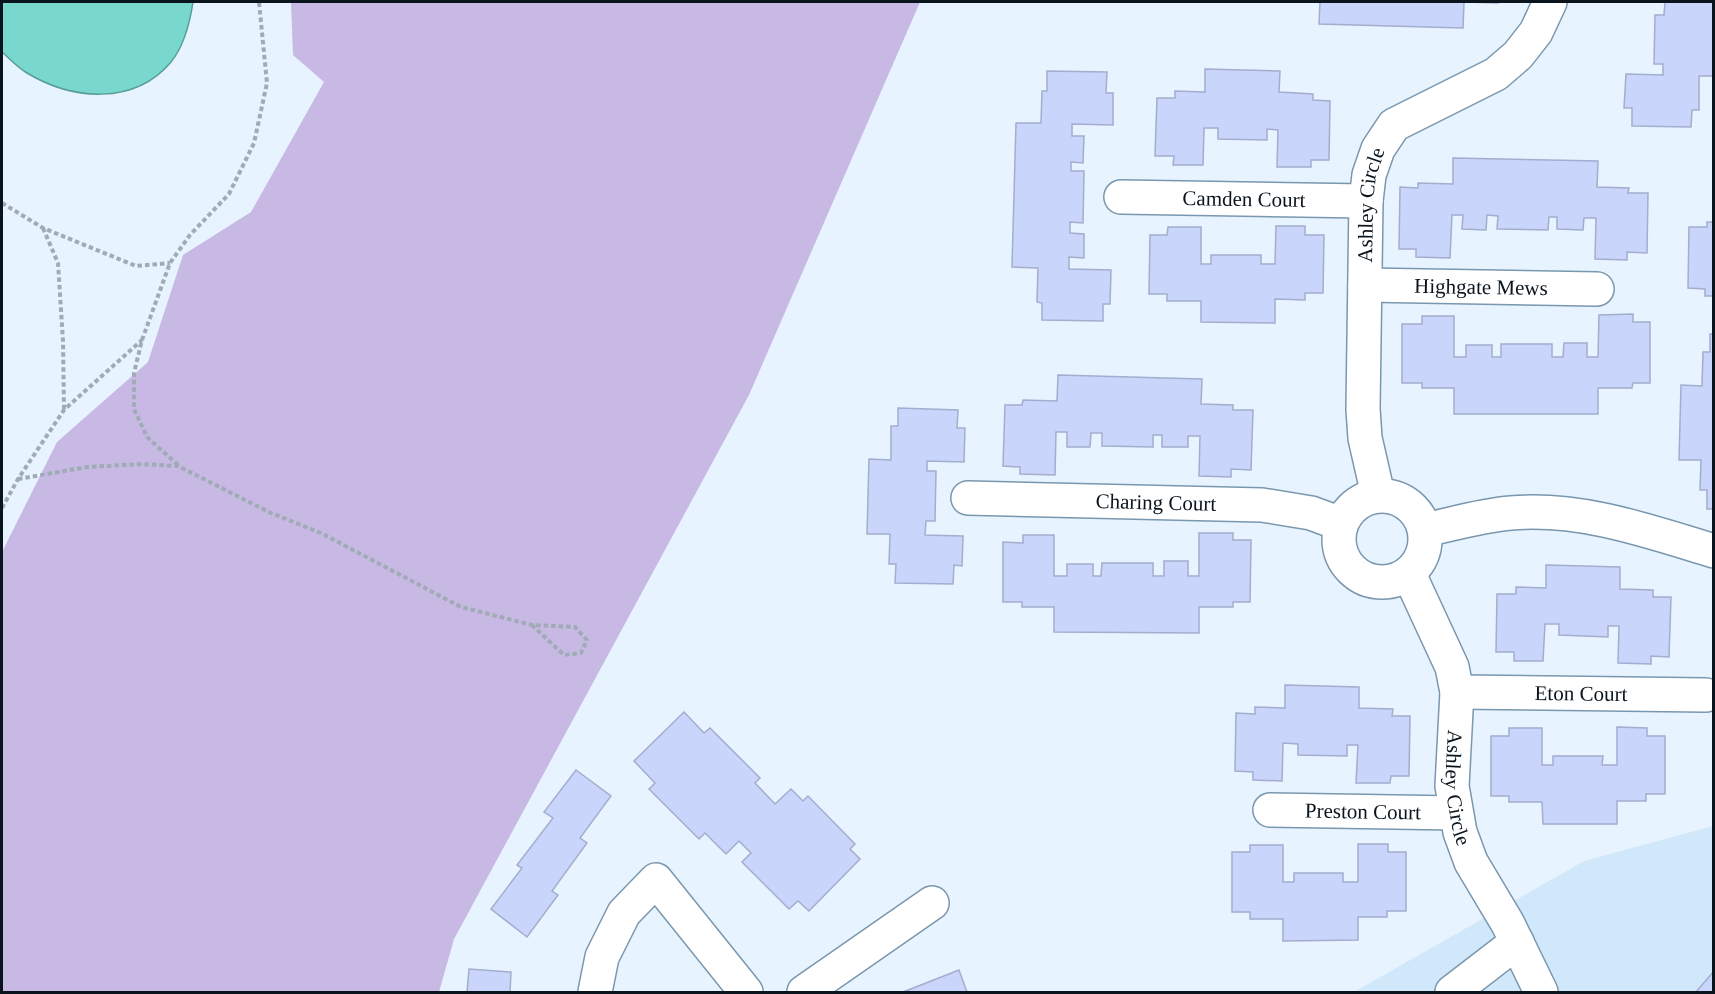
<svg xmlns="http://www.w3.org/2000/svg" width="1715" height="994" font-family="'Times New Roman',serif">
<rect width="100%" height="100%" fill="#e7f3fe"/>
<!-- built -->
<polygon fill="#d1e8fb" points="1713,826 1713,992 1354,992 1584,861"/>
<!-- green -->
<polygon fill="#c7b8e4" points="291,2 920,2 749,395 454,939 439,992 2,992 2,552 57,442 148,362 183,255 251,212 324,82 293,55"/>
<!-- water -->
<path fill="#79d8cd" stroke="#579d98" stroke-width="1.5" d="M2,2H193C190,22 184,46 171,62C134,106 72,100 27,73C17,67 10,59 2,52Z"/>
<!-- building -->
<g fill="#c9d5fb" stroke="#a3adce" stroke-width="1.5">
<polygon points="1320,2 1499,2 1498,3 1464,2 1463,28 1319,24"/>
<polygon points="1665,2 1714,2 1714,76 1699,76 1699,110 1692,110 1691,127 1632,126 1632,108 1624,108 1626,74 1663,75 1663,64 1654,64 1655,15 1664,15"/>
<polygon points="1205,69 1280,71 1279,92 1313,94 1313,100 1330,101 1329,160 1311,160 1311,167 1277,167 1278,130 1267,129 1267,140 1218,139 1218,128 1204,128 1203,165 1173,165 1174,156 1155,156 1157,98 1175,98 1175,91 1205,92"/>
<polygon points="1047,71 1107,72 1106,93 1113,93 1113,125 1072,124 1072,136 1084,136 1083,163 1071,162 1071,171 1084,171 1083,223 1070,222 1070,233 1084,234 1084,258 1069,257 1069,269 1111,270 1110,304 1103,304 1103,321 1042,320 1042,303 1037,302 1038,268 1012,267 1016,123 1041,123 1042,91 1047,91"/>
<polygon points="1453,158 1598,161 1597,187 1629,188 1628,193 1648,193 1647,253 1627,252 1627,260 1595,259 1596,218 1584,218 1583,230 1557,229 1557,217 1549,217 1548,230 1497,229 1498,216 1487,215 1486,230 1462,229 1463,215 1452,215 1450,258 1416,257 1416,249 1399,249 1400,187 1418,188 1418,183 1453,184"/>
<polygon points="1707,222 1714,222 1714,296 1705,296 1705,289 1688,288 1689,227 1707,227"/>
<polygon points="1276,226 1305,226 1305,235 1324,235 1323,293 1305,293 1305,300 1275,299 1275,323 1201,322 1201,301 1167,301 1167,294 1149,294 1150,235 1167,235 1168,227 1201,227 1201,264 1211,264 1211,255 1261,255 1261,264 1275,264"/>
<polygon points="1633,314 1633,322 1650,322 1650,383 1633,383 1632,388 1598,388 1598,414 1454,414 1454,388 1422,388 1422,383 1402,383 1402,324 1422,324 1422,316 1454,316 1454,357 1466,357 1466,345 1492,345 1492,357 1501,357 1501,344 1552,344 1552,357 1563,357 1564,343 1587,343 1587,357 1598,357 1599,315"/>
<polygon points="1710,334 1714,334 1714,509 1707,509 1707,490 1700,490 1701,460 1679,460 1681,385 1702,386 1703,352 1710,352"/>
<polygon points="1058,375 1202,379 1201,404 1233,405 1233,410 1253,410 1251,470 1231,469 1231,477 1199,476 1200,436 1188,436 1188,447 1162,447 1162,435 1153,435 1153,447 1102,446 1102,433 1091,433 1090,447 1067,447 1067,432 1056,432 1055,475 1020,474 1020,467 1003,466 1005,405 1022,405 1023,400 1057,401"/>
<polygon points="898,408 958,410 957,428 965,428 964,462 927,461 927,471 936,471 935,521 926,521 925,535 963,536 962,566 954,565 953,584 895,583 896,564 889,564 890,534 867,534 869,459 891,460 891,426 898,426"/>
<polygon points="1199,533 1233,533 1233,540 1251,540 1250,602 1233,602 1233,607 1199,607 1199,633 1054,632 1054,607 1022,607 1022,602 1003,602 1003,542 1023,543 1023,535 1054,535 1054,576 1067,576 1067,564 1093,564 1093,576 1101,576 1102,563 1153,563 1153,576 1164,576 1164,561 1188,561 1188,576 1199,576"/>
<polygon points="1546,565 1620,567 1620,589 1653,590 1653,597 1671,597 1669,657 1651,656 1651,664 1618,663 1619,626 1608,626 1608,637 1559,635 1559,624 1545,624 1543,661 1514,661 1514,652 1496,652 1497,594 1516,594 1516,587 1546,588"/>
<polygon points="1285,685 1359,687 1359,708 1393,709 1392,716 1410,716 1409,776 1391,776 1390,783 1356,783 1358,745 1347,745 1347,756 1298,755 1298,744 1283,743 1282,781 1253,780 1253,772 1235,771 1236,713 1255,714 1255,707 1285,708"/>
<polygon points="684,712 704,733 710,728 760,778 755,783 775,804 791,789 803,801 808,796 855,844 850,849 860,859 809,911 798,901 789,909 742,862 751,853 739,841 726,854 705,833 699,839 649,789 655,783 634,761"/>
<polygon points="1617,727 1647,728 1647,736 1665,736 1665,794 1646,794 1646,801 1617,801 1617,824 1543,824 1542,802 1509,802 1509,796 1491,796 1491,736 1509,736 1509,728 1542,728 1542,765 1553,765 1553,756 1603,756 1602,765 1617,765"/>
<polygon points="576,770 611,796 580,838 587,843 552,891 558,895 527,937 491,909 522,868 517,865 553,818 544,812"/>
<polygon points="1358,844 1388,844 1388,852 1406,852 1406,911 1387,911 1387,917 1358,917 1358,940 1283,941 1283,919 1250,919 1250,912 1232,912 1232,852 1250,852 1250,845 1283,845 1283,882 1294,882 1294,873 1343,873 1343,882 1358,882"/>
<polygon points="469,969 511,972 510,992 467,992"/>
<polygon points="959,970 967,992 903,992"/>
<polygon points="1714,971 1714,992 1696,992"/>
</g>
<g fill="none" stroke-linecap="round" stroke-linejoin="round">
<defs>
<g id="minor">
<path id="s1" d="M1121,197L1366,201"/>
<path id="s2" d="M1365,285L1597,289"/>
<path id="s3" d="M1378,495L1365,438L1363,409L1366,201L1369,175L1378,149L1394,125L1496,74L1518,55L1536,32L1550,2"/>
<circle cx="1382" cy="539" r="43"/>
<path id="s4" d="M968,498L1262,505L1311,513L1341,524"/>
<path d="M1425,530C1453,524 1483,515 1511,513C1581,507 1648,531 1714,551"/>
<path id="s5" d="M1409,574L1452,667L1457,692L1452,786L1460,832L1471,862L1508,924L1541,992"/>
<path id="s6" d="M1457,692L1706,695"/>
<path id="s7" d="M1270,810L1456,813"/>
<polyline points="595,992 602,957 624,913 656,880 746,992"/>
<polyline points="804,992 932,903"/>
<polyline points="1452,992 1517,942"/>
</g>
</defs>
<!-- minor casing -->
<use href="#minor" stroke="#7997af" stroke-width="36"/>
<!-- path -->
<g stroke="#9fabb5" stroke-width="4" stroke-dasharray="4.5 3" stroke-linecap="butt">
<polyline points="2,203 43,228 136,266 170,263"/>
<polyline points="43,228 58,263 63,341 64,410"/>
<polyline points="178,465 147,437 134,409 134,373 142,340 170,263 190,235 229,194 254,143 267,83 259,2"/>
<polyline points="18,479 87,467 142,464 178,466 271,513 321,533 461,607 532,625 575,627 587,640 581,653 564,655 532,625"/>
<polyline points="2,508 18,479 64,410 142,340"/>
</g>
<!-- minor -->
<use href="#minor" stroke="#fff" stroke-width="33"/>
</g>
<g text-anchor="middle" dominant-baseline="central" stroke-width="4.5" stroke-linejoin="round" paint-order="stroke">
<!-- street labels -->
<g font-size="21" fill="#09141d" stroke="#fff">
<text stroke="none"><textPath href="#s1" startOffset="123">Camden Court</textPath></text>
<text stroke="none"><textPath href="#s3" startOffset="292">Ashley Circle</textPath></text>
<text stroke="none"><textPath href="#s2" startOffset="116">Highgate Mews</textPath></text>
<text stroke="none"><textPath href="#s4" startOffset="188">Charing Court</textPath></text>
<text stroke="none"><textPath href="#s6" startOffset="124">Eton Court</textPath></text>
<text stroke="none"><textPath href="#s5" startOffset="224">Ashley Circle</textPath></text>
<text stroke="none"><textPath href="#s7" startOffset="93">Preston Court</textPath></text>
</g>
</g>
<!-- border -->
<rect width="1715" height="994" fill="none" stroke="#09141d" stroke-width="6"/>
</svg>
